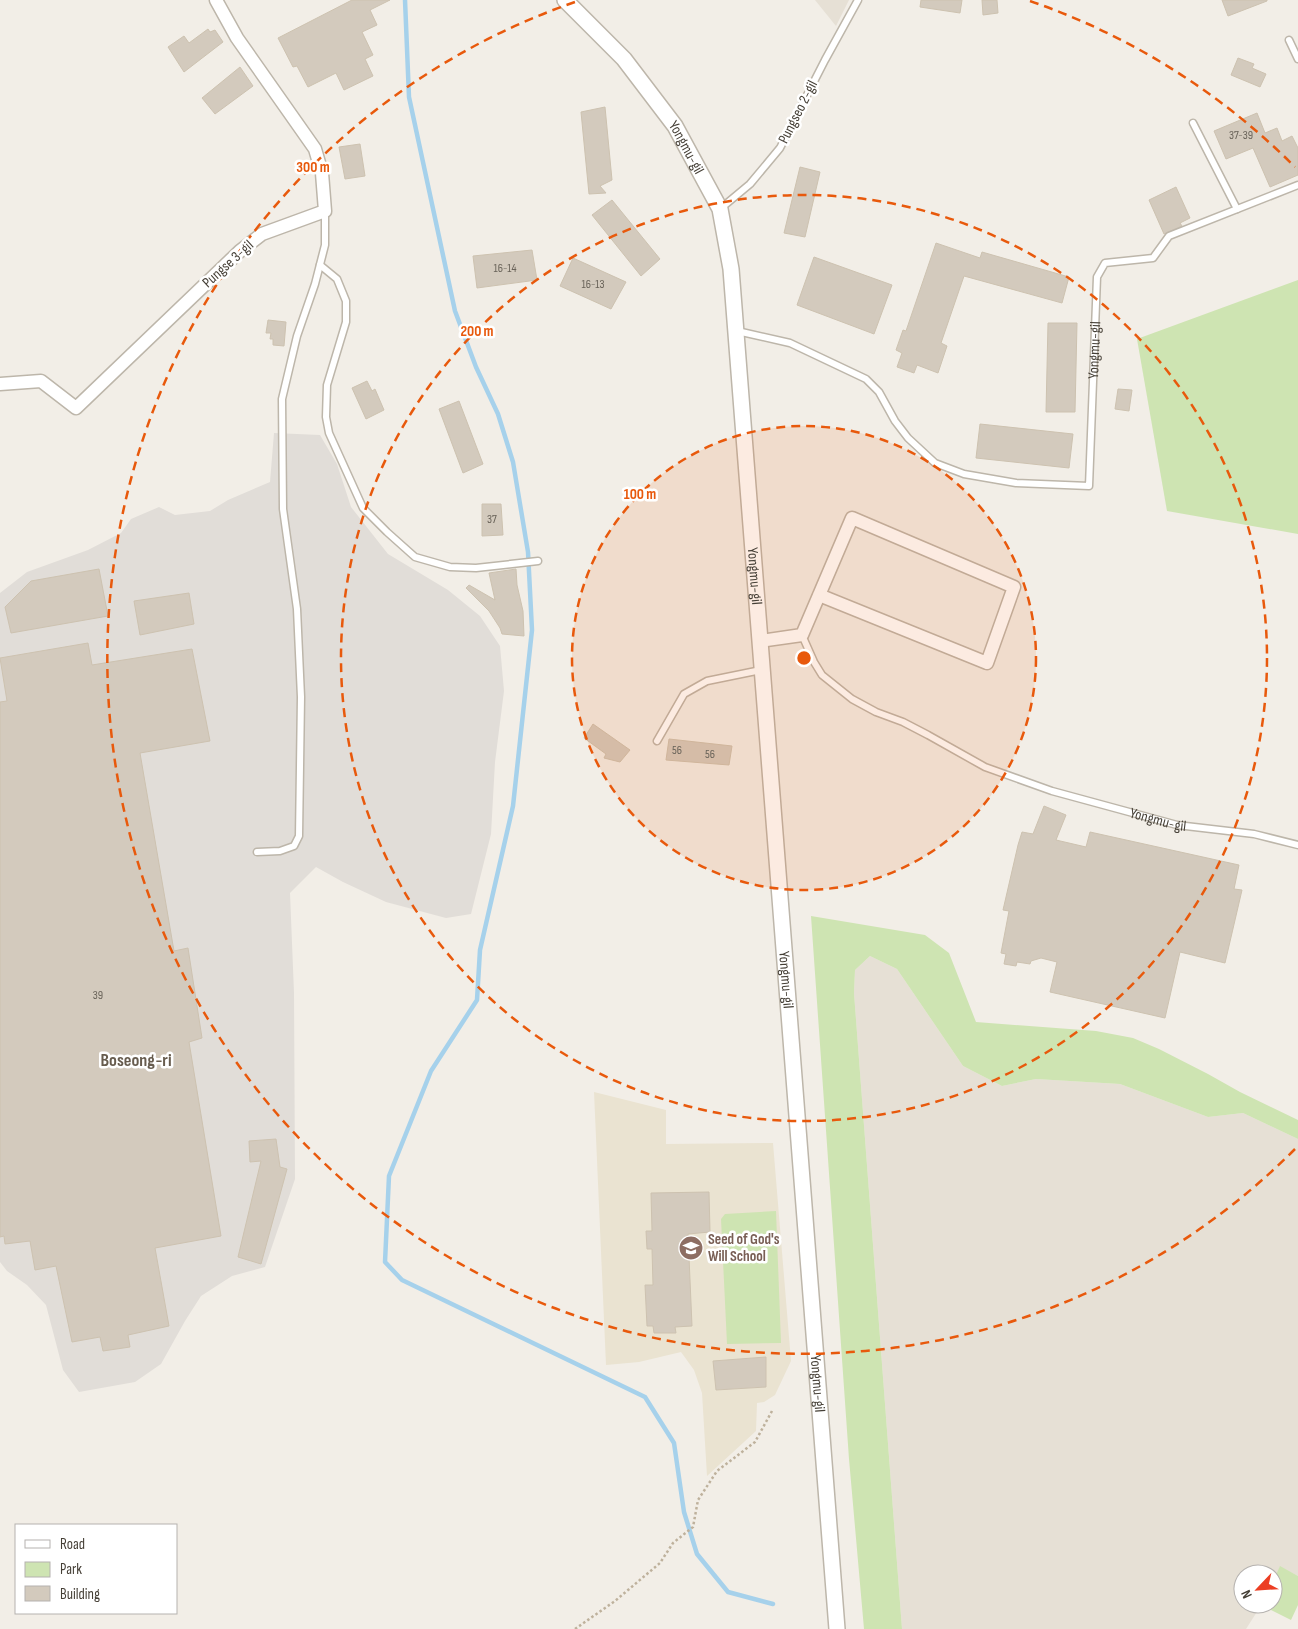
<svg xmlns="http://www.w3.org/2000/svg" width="1298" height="1629" font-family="'Sofia Sans Condensed',sans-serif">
<rect width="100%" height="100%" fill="#f2eee7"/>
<!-- residential -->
<g fill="#e6e0d5">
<polygon points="815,0 849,0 836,26"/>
<polygon points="870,956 897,969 963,1066 1002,1086 1036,1079 1120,1084 1208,1117 1243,1113 1298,1139 1298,1576 1280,1567 1273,1581 1273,1574 1243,1574 1243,1604 1262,1604 1246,1629 902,1629 854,993 855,970"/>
</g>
<!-- industrial -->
<polygon fill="#e1ddd8" points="274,433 320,435 337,464 351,507 388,554 448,590 480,616 500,646 504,691 495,762 491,834 471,914 446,918 386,902 343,882 316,867 290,893 294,993 295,1179 265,1267 232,1276 201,1296 185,1321 161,1364 135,1382 79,1392 63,1370 46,1305 27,1285 7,1271 0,1262 0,593 27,572 88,550 121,533 131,519 159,507 175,515 210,511 228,500 270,482"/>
<!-- education -->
<polygon fill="#eae3d1" points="594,1092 666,1110 666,1144 773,1143 791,1361 775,1395 764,1402 757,1403 756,1431 707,1476 702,1393 694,1370 681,1352 639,1362 606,1365"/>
<!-- green -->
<g fill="#cee4b2">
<polygon points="1298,280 1298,534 1167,511 1137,339"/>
<polygon points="811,916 925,935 949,953 976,1022 1096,1031 1133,1038 1159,1049 1208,1074 1240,1092 1298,1120 1298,1139 1243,1113 1208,1117 1120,1084 1036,1079 1002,1086 963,1066 897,969 870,956 855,970 854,993 902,1629 864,1629 849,1459"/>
<polygon points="776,1211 781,1343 727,1344 721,1219 725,1214"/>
<polygon points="1280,1566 1298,1576 1298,1605 1291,1620 1261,1605 1262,1604 1273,1604 1273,1581"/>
</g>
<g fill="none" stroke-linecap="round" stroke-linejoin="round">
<!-- stream -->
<polyline stroke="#a6d1eb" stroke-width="4.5" points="405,0 409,97 455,311 476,367 498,414 513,462 528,552 532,630 513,806 480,950 477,1000 431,1071 389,1176 385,1262 402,1280 645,1397 674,1443 684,1512 697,1554 728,1592 773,1604"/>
</g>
<!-- building -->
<g fill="#d3cabd" stroke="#cdc2b0">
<polygon points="352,0 390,0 370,10 377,25 362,32 373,55 365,59 373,76 344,90 336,73 308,87 297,66 293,67 278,38"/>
<polygon points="921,0 962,0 960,13 920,7"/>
<polygon points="982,0 997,0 998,13 983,15"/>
<polygon points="1222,0 1267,0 1267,1 1228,16"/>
<polygon points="208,29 210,32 215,30 223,42 184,72 168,47 184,36 189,43"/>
<polygon points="1238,58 1254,64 1252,68 1266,74 1260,87 1231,75"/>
<polygon points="240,67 253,86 215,114 202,98"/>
<polygon points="605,107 612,180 600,186 606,193 589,194 581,112"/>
<polygon points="1257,113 1265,133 1277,128 1282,141 1292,136 1298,148 1298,175 1270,187 1253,148 1226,159 1214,131"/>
<polygon points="360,144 365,176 345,179 339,147"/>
<polygon points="800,167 820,172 805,237 784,233"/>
<polygon points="1176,187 1190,218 1180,223 1182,226 1164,234 1149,200"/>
<polygon points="612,200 660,259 641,276 592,215"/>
<polygon points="936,243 980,258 982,252 1069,277 1062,303 964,276 941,343 947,346 938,373 917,365 914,373 897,367 902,353 896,350 903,330 906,331"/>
<polygon points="532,250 537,280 477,288 473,256"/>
<polygon points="814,257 892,285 874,334 797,305"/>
<polygon points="573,258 626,282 611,309 560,286"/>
<polygon points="268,320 286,322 284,346 273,345 273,339 270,339 271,333 266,333"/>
<polygon points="1048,323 1077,323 1075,412 1046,412"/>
<polygon points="367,381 372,391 375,389 384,410 366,419 352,388"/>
<polygon points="1118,389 1132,390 1129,411 1115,409"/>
<polygon points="459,401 483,464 463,473 439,409"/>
<polygon points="980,424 1073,434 1069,468 976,458"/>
<polygon points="482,504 501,504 503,535 482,536"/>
<polygon points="99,569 108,616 11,633 5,607 31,581"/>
<polygon points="516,569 517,585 523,611 524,636 502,634 500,628 489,611 466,588 469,585 495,600 489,573"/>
<polygon points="189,593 194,624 140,635 134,601"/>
<polygon points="88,643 92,665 192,649 210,741 140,753 174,951 188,948 202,1038 189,1042 221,1236 155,1248 169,1326 128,1335 130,1347 103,1351 100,1337 72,1342 56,1266 35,1270 30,1241 5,1244 4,1236 0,1237 0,702 7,701 0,658"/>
<polygon points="593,724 630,750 620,762 604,758 606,754 584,738"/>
<polygon points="669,739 732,746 729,765 666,760"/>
<polygon points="1044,806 1066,815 1056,840 1086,847 1090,832 1239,865 1234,889 1242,890 1225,963 1180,952 1165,1018 1050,992 1057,962 1041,958 1031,961 1030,964 1017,962 1016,966 1004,964 1006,954 1001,953 1009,911 1003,910 1018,845 1022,832 1033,834"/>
<polygon points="276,1139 280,1167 287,1169 261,1264 238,1257 261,1161 250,1162 249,1141"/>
<polygon points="709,1192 710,1232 688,1234 692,1326 675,1327 676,1333 654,1333 653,1326 647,1326 645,1285 653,1285 652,1249 647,1249 646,1231 652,1231 651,1193"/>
<polygon points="766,1357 766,1387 716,1390 713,1361"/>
</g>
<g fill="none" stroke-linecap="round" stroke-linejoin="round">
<defs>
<g id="service">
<polyline points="1289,40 1298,59"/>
<polyline points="1193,123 1237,209"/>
<polyline points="720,209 750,184 780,148 825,60 858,0"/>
<polyline points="320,265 337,279 346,301 346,322 327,385 326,417 329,433 363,508 387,532 415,557 450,567 476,568 538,561"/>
<path id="s1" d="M737,331L790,343L866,379L879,392L895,421L908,438L935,463L964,474L1016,483L1089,486L1097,277L1105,263L1153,258L1169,236L1298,185"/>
<path id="s2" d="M802,635L814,662L822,675L852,699L876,712L903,722L928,735L985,767L1052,791L1177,825L1254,834L1298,845"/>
<polyline points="657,741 684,694 707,681 761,670"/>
<polyline points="257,852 280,851 294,846 299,836 301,697 297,609 283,509 282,399 297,336 315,284 325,245 325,211"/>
</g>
<g id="minor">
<polyline points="0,384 41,381 76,408 240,251 262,234 325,211 322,173 315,149 237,38 216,0"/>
<polyline points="760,641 802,635 852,518 1014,587 987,663 819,595"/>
</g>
<g id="tertiary">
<path id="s3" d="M565,0L624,59L675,126L720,209L731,269L837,1629"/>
</g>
</defs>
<!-- service casing -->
<use href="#service" stroke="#bdb6aa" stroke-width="9"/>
<!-- minor casing -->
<use href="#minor" stroke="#bdb6aa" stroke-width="15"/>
<!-- tertiary casing -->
<use href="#tertiary" stroke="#bdb6aa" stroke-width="18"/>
<!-- path -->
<polyline stroke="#beb19c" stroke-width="2.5" stroke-dasharray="2.5 2.5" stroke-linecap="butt" points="575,1629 615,1601 660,1563 673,1543 693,1527 698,1500 717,1471 755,1442 772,1411"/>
<!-- service -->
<use href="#service" stroke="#fff" stroke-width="6"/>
<!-- minor -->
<use href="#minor" stroke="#fff" stroke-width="12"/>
<!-- tertiary -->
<use href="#tertiary" stroke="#fff" stroke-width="15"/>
</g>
<!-- distance rings -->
<circle cx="804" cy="658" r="232" fill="#e8590c" fill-opacity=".12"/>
<g fill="none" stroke="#e8590c" stroke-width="2.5" stroke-dasharray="9 6">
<circle cx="804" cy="658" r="232"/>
<circle cx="804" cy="658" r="463"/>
<path d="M1295 1149A695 695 0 1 1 578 1M1030 1A695 695 0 0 1 1295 167"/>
</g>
<!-- icons -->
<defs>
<symbol id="school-disc" viewBox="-11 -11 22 22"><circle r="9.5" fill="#8d6e63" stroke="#fff"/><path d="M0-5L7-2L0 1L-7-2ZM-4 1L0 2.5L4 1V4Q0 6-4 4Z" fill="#fff"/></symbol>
</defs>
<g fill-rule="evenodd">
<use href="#school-disc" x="677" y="1234" width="28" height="28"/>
</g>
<g text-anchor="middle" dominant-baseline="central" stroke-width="5" stroke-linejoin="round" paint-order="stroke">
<!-- number labels -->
<g font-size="12" fill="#686258">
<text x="1241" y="135">37-39</text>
<text x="505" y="268">16-14</text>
<text x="593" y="284">16-13</text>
<text x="492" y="519">37</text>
<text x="677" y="750">56</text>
<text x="710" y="754">56</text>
<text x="98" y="995">39</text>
</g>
<!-- street labels -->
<g font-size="15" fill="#453f36" stroke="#fff">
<text transform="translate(798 112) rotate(-63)">Pungseo 2-gil</text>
<text stroke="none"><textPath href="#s3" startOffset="192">Yongmu-gil</textPath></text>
<text transform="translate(228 264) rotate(-42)">Pungse 3-gil</text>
<text stroke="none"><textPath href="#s1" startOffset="541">Yongmu-gil</textPath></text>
<text stroke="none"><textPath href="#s3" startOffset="631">Yongmu-gil</textPath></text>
<text stroke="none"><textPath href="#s2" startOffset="414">Yongmu-gil</textPath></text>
<text stroke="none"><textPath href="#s3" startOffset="1036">Yongmu-gil</textPath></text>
<text stroke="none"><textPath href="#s3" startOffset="1441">Yongmu-gil</textPath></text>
</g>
<!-- education labels -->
<g font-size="15" font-weight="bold" fill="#785e54" stroke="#fff" text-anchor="start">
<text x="708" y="1239">Seed of God's<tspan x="708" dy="17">Will School</tspan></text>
</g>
<!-- quarter labels -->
<g font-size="18" font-weight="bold" fill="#675c4e" stroke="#fff">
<text x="136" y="1060">Boseong-ri</text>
</g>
</g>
<circle cx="804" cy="658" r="8" fill="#e8590c" stroke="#fff" stroke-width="2.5"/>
<g font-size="15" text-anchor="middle" font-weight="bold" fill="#e8590c" stroke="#fff" stroke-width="5" stroke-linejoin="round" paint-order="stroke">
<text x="313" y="172">300 m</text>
<text x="477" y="336">200 m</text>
<text x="640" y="499">100 m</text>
</g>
<!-- legend -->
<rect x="15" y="1524" width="162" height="90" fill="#ffffff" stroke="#b5b2af"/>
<rect x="25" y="1540" width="25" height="8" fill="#ffffff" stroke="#b5b2af"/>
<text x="60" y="1549" font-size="15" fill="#453f36">Road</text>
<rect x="25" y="1562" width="25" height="15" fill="#cee4b2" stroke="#b5b2af"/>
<text x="60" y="1574" font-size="15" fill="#453f36">Park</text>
<rect x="25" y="1586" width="25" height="15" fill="#d3cabd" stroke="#b5b2af"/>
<text x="60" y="1599" font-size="15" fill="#453f36">Building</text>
<!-- north arrow -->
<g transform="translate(1258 1589) rotate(245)"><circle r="24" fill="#ffffff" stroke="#b5b2af"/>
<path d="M0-4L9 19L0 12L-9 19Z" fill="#ec3e23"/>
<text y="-8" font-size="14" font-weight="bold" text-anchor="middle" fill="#453f36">N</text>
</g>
</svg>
